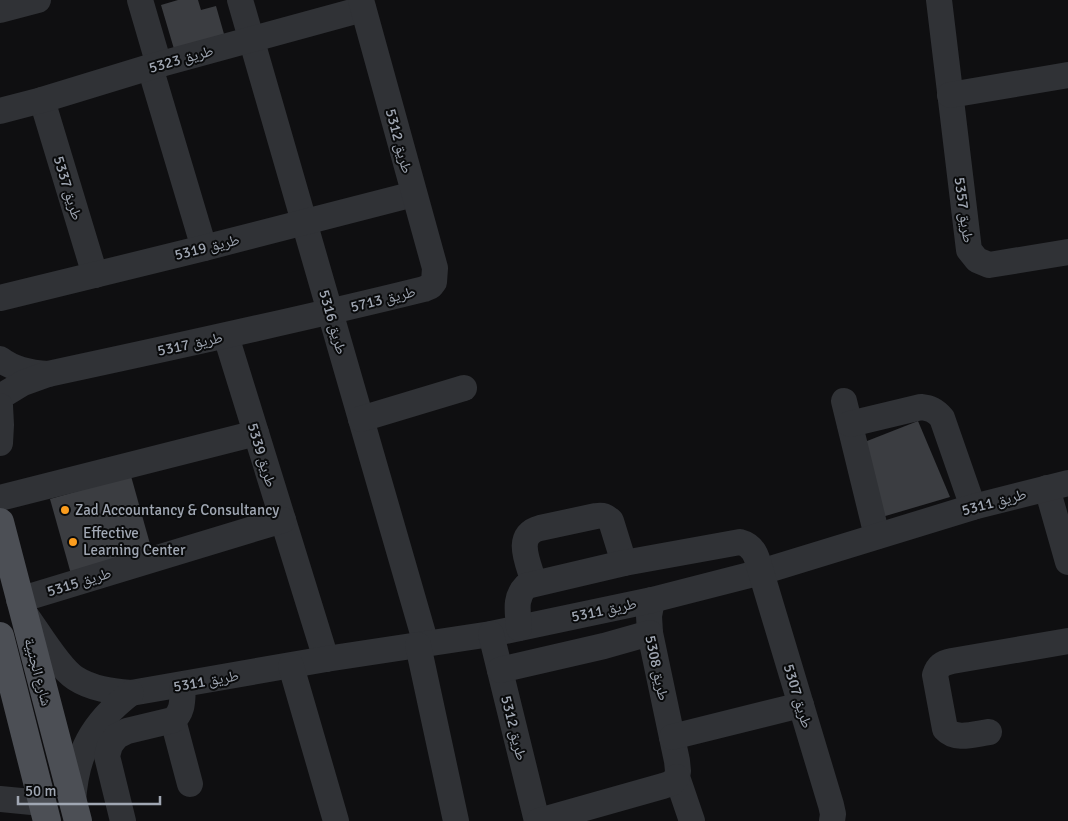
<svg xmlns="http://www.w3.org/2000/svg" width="1068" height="821" font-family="Signika,'Noto Naskh Arabic',sans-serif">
<rect width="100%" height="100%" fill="#0f0f11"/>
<!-- building -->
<g fill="#3b3d41">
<polygon points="178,0 198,0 201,10 216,6 224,34 174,49 161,5"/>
<polygon points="918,421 950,497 882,517 862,443"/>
<polygon points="131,476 152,551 71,574 50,499"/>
</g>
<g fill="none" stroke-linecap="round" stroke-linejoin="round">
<!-- minor -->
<g stroke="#303236" stroke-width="26">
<polyline points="140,0 159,65"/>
<polyline points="240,0 426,644"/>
<polyline points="939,0 969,250 977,260 989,265 1068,252"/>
<polyline points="0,10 38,0"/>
<polyline points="150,67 204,248"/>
<polyline points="950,95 1068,75"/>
<polyline points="42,100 95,275"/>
<polyline points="0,111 42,100 150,67 363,9"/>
<polyline points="0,298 204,248 414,194"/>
<polyline points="226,336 326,659"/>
<path d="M0,359C14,370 31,373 48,374"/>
<path d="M0,397L23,383L48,374C174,347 299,320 424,289L431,286L434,282L435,268L361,0"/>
<polyline points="844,401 877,536"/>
<polyline points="0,406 1,425 0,443"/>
<polyline points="361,419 464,388"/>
<path d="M850,424L921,407C930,408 935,410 942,418L973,507"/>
<polyline points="1047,488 1068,562"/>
<polyline points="0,498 256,433"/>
<path d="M534,583C529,564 513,535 540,528L596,516C603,515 606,516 611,521L624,563"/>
<polyline points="19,600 283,520"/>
<polyline points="652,600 649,616 650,633 677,761 678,771 677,777 692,821"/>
<path d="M25,614C37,630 59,668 75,678C92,689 111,691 131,693L326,659L491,634L652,600L761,572L973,507L1068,483"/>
<path d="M519,628C518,612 514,598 526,586L624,563L740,542C755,546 757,558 761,572L831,805L833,814L832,821"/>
<polyline points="491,634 537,821"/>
<polyline points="418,645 456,821"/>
<polyline points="291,666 336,821"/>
<polyline points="500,670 604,646 650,633"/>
<polyline points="173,720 190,784"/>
<path d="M989,732C974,734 956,741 945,729L935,675C938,666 942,663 952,661L1068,641"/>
<polyline points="672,737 801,705"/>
<polyline points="0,799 42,803"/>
<path d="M73,802C76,753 92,723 131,693"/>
<path d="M123,821L107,756L110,745L117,736L127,731L173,720C184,711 182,699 183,685"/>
<polyline points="539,821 663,786 672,783 677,777"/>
</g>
<!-- major -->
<g stroke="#4c4f55" stroke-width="28">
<polyline points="0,522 78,821"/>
<polyline points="0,636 47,821"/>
</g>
</g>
<!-- markers -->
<g fill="#fb9d1e" stroke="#0a0b0c" stroke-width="2">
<circle cx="65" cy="510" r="5"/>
<circle cx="73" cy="542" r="5"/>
</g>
<g text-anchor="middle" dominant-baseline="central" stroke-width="4" stroke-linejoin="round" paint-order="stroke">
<!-- street labels -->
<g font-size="15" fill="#a0a7b3" stroke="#0a0b0c">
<text transform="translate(181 59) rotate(-16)">طريق 5323</text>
<text transform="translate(399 141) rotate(75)">طريق 5312</text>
<text transform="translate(68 188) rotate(73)">طريق 5337</text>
<text transform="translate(964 210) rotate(82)">طريق 5357</text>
<text transform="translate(207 247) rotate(-14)">طريق 5319</text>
<text transform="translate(383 299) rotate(-14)">طريق 5713</text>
<text transform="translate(333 322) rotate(74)">طريق 5316</text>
<text transform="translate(190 344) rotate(-12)">طريق 5317</text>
<text transform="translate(262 455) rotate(73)">طريق 5339</text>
<text transform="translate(994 502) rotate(-15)">طريق 5311</text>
<text transform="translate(79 582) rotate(-17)">طريق 5315</text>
<text transform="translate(604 610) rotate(-12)">طريق 5311</text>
<text transform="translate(657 668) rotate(78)">طريق 5308</text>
<text transform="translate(38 672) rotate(75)">شارع الجنبية</text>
<text transform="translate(206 681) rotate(-10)">طريق 5311</text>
<text transform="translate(798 696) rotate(73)">طريق 5307</text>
<text transform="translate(514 728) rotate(76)">طريق 5312</text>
</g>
<!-- poi labels -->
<g font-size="15" fill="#a0a7b3" stroke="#0a0b0c" text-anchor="start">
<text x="75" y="510">Zad Accountancy &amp; Consultancy</text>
<text x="83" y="533">Effective<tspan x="83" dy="17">Learning Center</tspan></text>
</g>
</g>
<!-- scale -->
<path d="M18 796v8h142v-8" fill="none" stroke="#a0a7b3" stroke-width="2.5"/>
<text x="25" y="796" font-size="15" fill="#a0a7b3" stroke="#0a0b0c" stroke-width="4" paint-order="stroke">50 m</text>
</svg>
